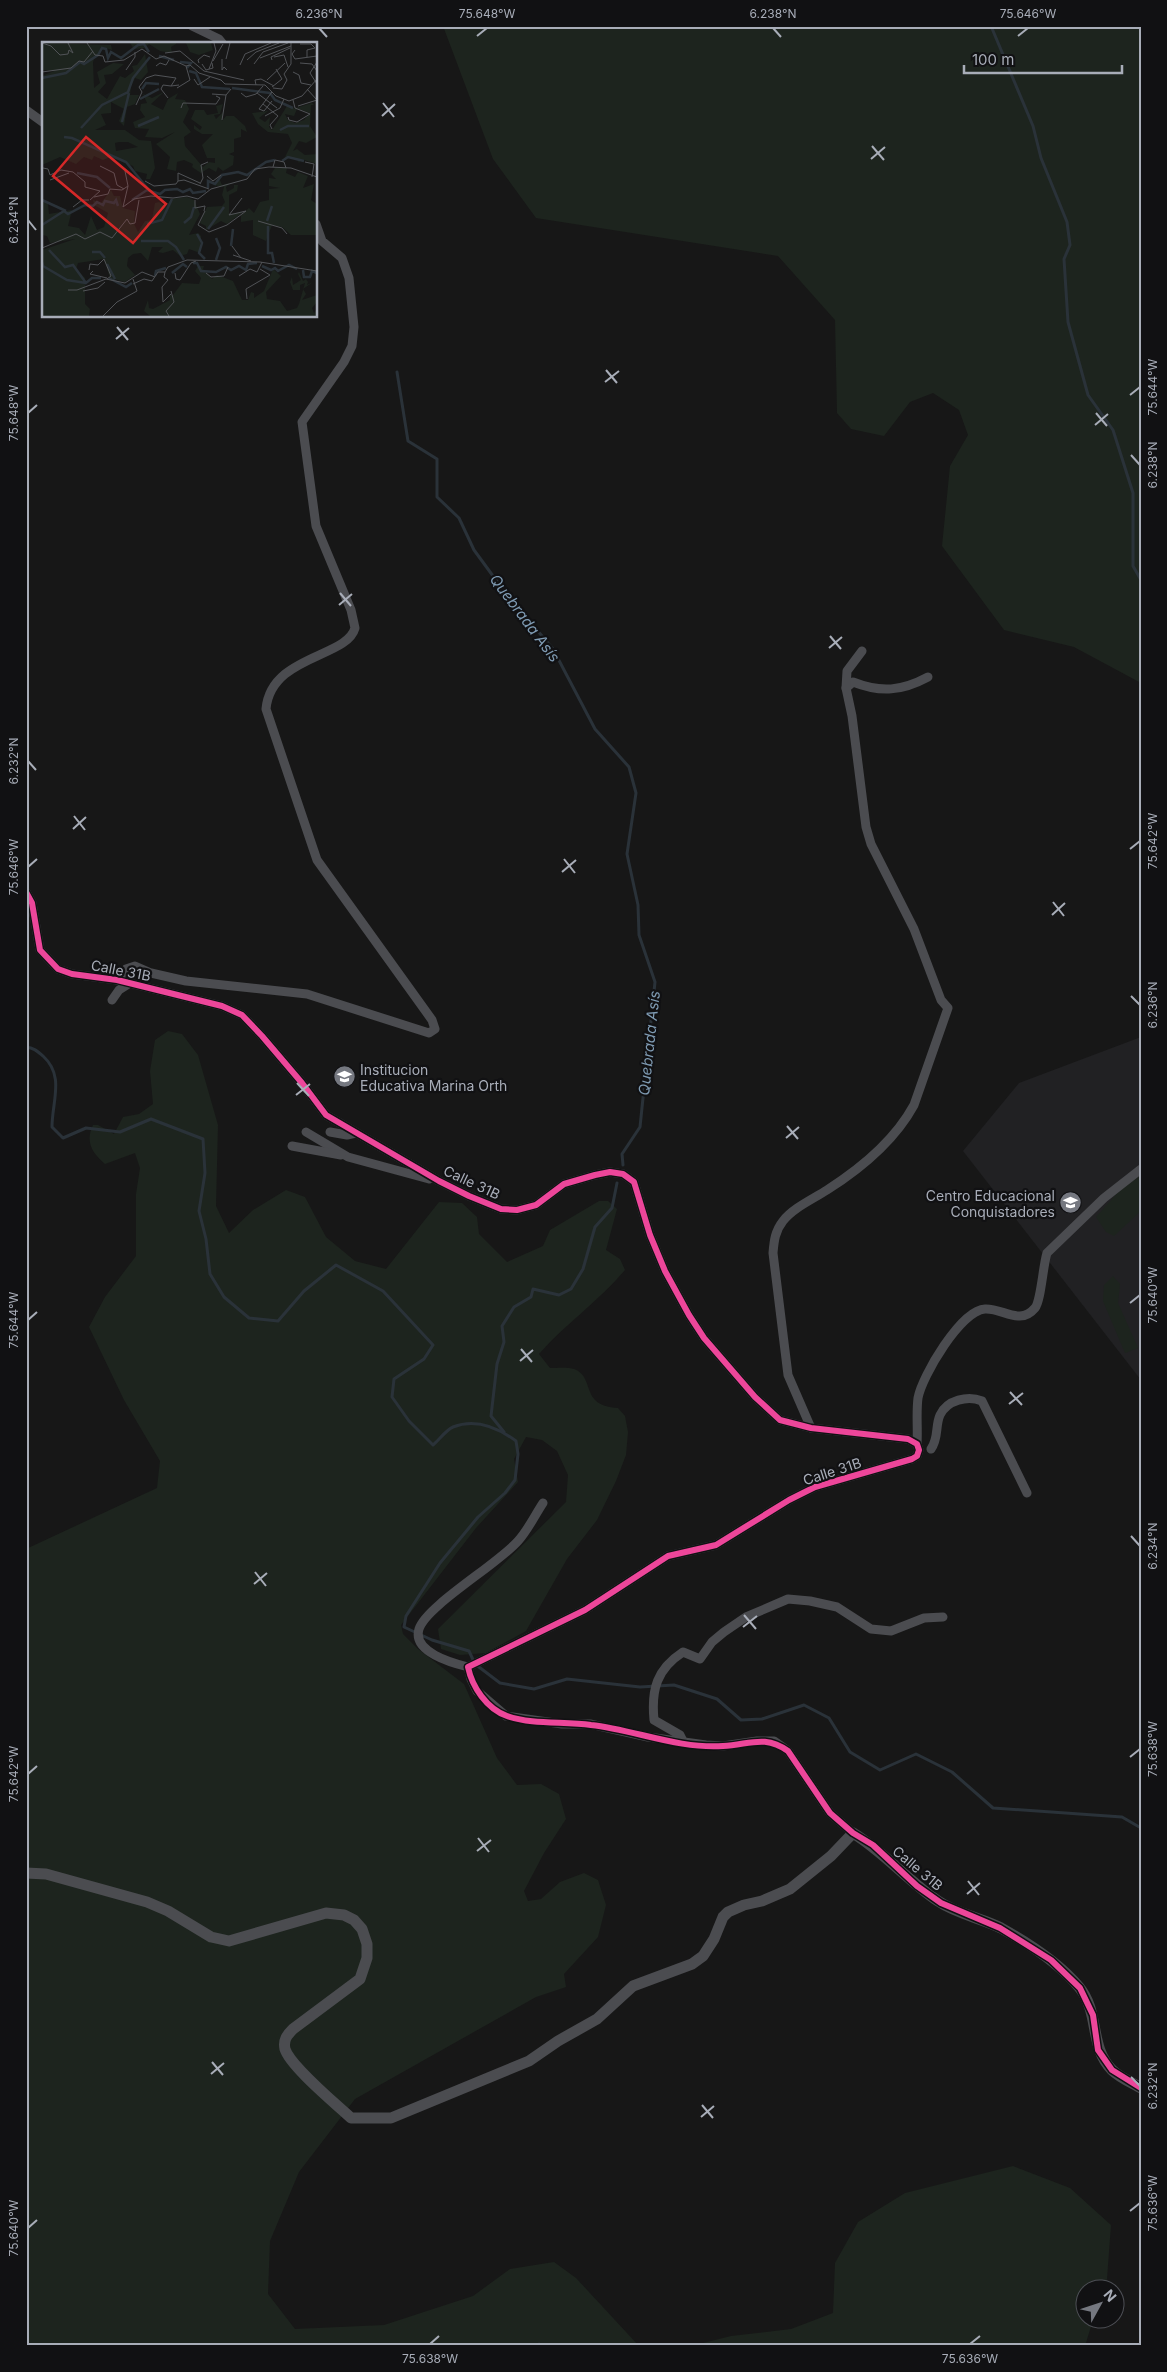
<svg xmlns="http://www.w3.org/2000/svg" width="1167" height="2372" font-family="Inter,sans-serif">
<rect width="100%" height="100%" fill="#171717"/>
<!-- built -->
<polygon fill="#212123" points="1141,1037 1141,1380 963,1151 1019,1083"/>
<!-- green -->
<g fill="#1d241e">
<polygon points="443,26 1141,26 1141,683 1074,647 1004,630 942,546 950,466 968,435 959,410 933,393 910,402 884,436 851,429 837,413 835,320 778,256 536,218 493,159"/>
<path d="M168,1031L182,1034L198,1055L218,1125L216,1206L229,1233L253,1210L286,1190L305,1197L326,1237L355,1261L386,1269L439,1202L462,1203L477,1217L479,1234L507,1262L543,1246L550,1230L599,1201H608L617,1209L606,1250L620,1259L625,1270C599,1301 565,1324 539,1354L550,1368C557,1368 568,1367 574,1369C596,1377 579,1406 618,1408L625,1416L628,1432L626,1455L616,1481L597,1520L567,1559L526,1631L486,1653L460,1655L441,1649L438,1629L566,1502L568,1475L557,1451L542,1440L526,1437L514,1459L518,1482L476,1528L401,1625L403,1634L418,1649L464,1684L497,1758L517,1785L541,1784L559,1794L566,1819L544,1853L524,1891L528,1901L541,1899L560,1882L584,1873L598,1880L606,1905L598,1937L564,1974L566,1987L536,1997L355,2099L299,2172L270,2241L268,2294L295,2329L384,2325L473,2296L510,2269L554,2262L576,2278L639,2346H26V1549L157,1488L160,1461L124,1400L89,1327L105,1297L136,1256V1194L140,1168L135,1153L105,1164C92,1153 85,1142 93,1125H98L114,1134L123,1117L139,1114L153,1104L150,1071L155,1040Z"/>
<polygon points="1140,1176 1141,1211 1114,1236 1106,1232 1096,1217 1120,1190"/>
<polygon points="1113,1276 1120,1284 1118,1303 1138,1348 1125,1353 1103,1301 1104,1285"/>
<polygon points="1013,2166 1070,2188 1111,2225 1107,2279 1103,2289 1084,2290 1084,2320 1093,2320 1085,2346 702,2346 703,2343 731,2336 791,2329 833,2313 835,2263 858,2222 905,2193"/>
</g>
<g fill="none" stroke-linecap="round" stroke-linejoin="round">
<!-- stream -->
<g stroke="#2a3239" stroke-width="3">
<polyline points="991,26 1033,126 1041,158 1067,222 1070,245 1064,259 1068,322 1088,395 1113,430 1133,493 1133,566 1141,580"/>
<polyline points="397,372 408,441 437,459 437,497 459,518 474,550 504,591 553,649 595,729 629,767 636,793 627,854 638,905 639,935 655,982 640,1127 622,1154 623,1165"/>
<path d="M26,1047C34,1048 37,1051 43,1056C65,1076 52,1101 52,1127L63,1138L86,1128L120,1132L151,1119L203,1139L205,1173L199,1211L206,1239L210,1274L224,1297L249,1318L278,1321L304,1291L336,1265L383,1291L433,1345L424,1359L394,1379L392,1397L409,1421L433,1445C439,1440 446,1430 453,1427C476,1418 497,1427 516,1441L518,1454L515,1480L505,1493L478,1517L440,1563L406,1616L404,1627L432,1640L469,1651L475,1664L500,1683L534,1689L567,1679L640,1687L674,1685L717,1699L741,1720L762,1719L804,1705L829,1718L850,1752L880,1770L916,1754L952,1772L993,1808L1122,1817L1141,1828"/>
<polyline points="504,1432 491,1416 497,1364 504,1342 502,1326 514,1307 531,1297 533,1289 559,1295 571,1289 583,1269 595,1227 612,1208 617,1183"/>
<polyline points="539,2344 540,2346"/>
</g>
<!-- minor -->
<g stroke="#4b4c50" stroke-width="9">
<polyline points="192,26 219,39 223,44"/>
<polyline points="26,110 44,123"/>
<path d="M846,688L853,682C881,693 902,691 928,677"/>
<polyline points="26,892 32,903 40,950 58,969 72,974 117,980 222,1006 242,1015 262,1036 302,1083 326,1115 439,1181 469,1196 501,1209 517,1210 536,1205 564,1184 595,1175 610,1172 623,1174 634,1182 650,1235 665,1271 689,1315 704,1338 755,1397 780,1420 811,1428 908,1439 917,1444 919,1450 917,1456 912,1459 815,1487 789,1500 716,1545 668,1556 585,1610 468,1667 471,1679 477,1691 506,1716 562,1724 590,1724 648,1737 706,1745 723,1746 757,1741 774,1741 788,1751 830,1813 853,1833"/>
<path d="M117,980L126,969L135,966L151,973L186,981L307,994L429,1033L435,1029L432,1020L317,860L266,709C271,655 347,658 355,628L351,610L316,526L302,422L344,362L352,346L354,327L349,278L342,258L322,241L316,224"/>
<polyline points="112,1000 119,990 130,983"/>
<polyline points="306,1132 348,1157 429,1179"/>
<polyline points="330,1132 347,1135 356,1133"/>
<polyline points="292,1146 341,1155"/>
<path d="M811,1428L788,1375L773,1253C774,1241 775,1231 783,1221C793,1208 813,1199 827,1190C860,1169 895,1140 914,1105L948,1008L941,1000L914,929L871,844L866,827L852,716L846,688L847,671L862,651"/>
<path d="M917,1444C918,1429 916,1413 918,1398C922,1376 961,1310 985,1309C1003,1308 1020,1326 1035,1308C1041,1301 1043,1265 1047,1253L1104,1198L1141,1169"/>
<path d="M931,1449C939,1438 935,1426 940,1415C947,1400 968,1395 982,1401L1027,1493"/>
<path d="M468,1667C452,1663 412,1652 419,1629C426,1606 498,1564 518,1541C528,1530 535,1515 543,1503"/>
<path d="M684,1743L680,1735L654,1720C651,1689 657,1669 683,1652L700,1659L712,1642L724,1632L746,1617L788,1599L810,1601L837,1607L871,1629L891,1631L924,1618L943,1617"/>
</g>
<!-- tertiary -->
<path stroke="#4b4c50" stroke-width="11" d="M26,1873L46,1874L147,1902L168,1911L211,1937L229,1941L326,1913L344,1915L354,1920L362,1929L367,1944V1958L360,1979L293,2029C287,2035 283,2040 285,2049C290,2066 336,2104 351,2118H391L529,2061L558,2041L597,2019L633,1986L692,1964L703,1956L714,1939L723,1917L728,1912L744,1905L762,1901L790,1889L831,1856L853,1833C884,1852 908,1881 938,1901C957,1914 981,1918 1001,1928C1028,1943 1059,1963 1079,1987C1100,2012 1089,2047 1112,2070C1119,2077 1132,2083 1141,2088"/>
<defs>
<path id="cycleway" d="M26,892L32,903L40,950L58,969L72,974L117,980L222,1006L242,1015L262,1036L302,1083L326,1115L439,1181L469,1196L501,1209L517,1210L536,1205L564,1184L595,1175L610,1172L623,1174L634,1182L650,1235L665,1271L689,1315L704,1338L755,1397L780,1420L811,1428L908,1439L917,1444L919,1450L917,1456L912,1459L815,1487L789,1500L716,1545L668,1556L585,1610L468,1667C472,1687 487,1709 507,1716C533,1725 564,1721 591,1725C635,1730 678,1749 723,1746C749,1745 764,1734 788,1751L830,1813L853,1833L873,1845L917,1886L941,1903L1000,1928L1051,1960L1080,1988L1093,2015L1098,2050L1112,2070L1141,2088"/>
</defs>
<!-- cycleway casing -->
<use href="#cycleway" stroke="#111113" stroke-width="9"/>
<!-- cycleway -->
<use href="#cycleway" stroke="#ed469a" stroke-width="6"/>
</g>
<!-- ticks -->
<path fill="none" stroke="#a8adb8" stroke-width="2" d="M319,28L327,37M773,28L781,37M477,36L487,28M1018,36L1028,28M383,103L394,117M382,116L395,104M872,146L884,160M871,159L885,147M28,220L36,230M117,327L128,340M116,339L129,328M606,370L617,383M605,382L619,371M1130,395L1140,387M28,413L37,405M1096,413L1107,426M1095,425L1108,414M1131,455L1140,465M340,593L351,606M339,605L352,594M830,636L841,649M829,648L842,637M28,761L36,770M74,816L85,830M73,829L86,817M1130,849L1140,841M564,859L575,873M28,867L37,859M562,872L576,860M1053,902L1064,916M1052,915L1065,903M1131,996L1140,1005M297,1083L309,1096M296,1095L310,1084M787,1126L798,1139M786,1138L799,1127M1130,1303L1140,1295M28,1320L37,1312M521,1349L532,1362M520,1361L533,1350M1010,1392L1022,1405M1009,1404L1023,1393M1131,1536L1140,1546M255,1572L266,1586M254,1584L267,1573M744,1615L756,1629M743,1627L757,1616M1130,1757L1140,1749M28,1774L37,1766M478,1838L489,1852M477,1851L491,1840M968,1881L979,1895M967,1894L980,1883M212,2062L223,2075M211,2074L224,2063M1131,2077L1140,2086M702,2105L713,2118M701,2117L714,2106M1130,2211L1140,2203M28,2228L37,2220M430,2344L439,2336M970,2344L980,2336"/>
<!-- icons -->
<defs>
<symbol id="school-disc" viewBox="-11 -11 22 22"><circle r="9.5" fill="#757880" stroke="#111113"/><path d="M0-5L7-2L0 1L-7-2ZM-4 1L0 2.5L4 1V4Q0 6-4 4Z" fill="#fff"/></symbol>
</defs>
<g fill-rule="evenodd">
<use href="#school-disc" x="332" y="1064" width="25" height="25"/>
<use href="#school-disc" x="1058" y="1190" width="25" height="25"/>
</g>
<g text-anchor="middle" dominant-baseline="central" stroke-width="4.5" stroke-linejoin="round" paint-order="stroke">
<!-- street labels -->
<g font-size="14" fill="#a8adb8" stroke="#111113">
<text transform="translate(121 970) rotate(11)">Calle 31B</text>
<text transform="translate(472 1182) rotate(25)">Calle 31B</text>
<text transform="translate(832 1471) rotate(-18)">Calle 31B</text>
<text transform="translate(918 1868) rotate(40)">Calle 31B</text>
</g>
<!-- poi labels -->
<g font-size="14" fill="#a8adb8" stroke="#111113" text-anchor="start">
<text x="360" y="1069">Institucion<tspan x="360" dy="16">Educativa Marina Orth</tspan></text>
<text x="1055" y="1195" text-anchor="end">Centro Educacional<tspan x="1055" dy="16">Conquistadores</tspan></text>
</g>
<!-- water labels -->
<g font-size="15" font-style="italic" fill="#7f9bb3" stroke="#111113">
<text transform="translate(525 618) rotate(53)">Quebrada Asís</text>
<text transform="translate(649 1043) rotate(-84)">Quebrada Asís</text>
</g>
</g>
<!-- overview -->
<g transform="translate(42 42)">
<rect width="275" height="275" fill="#171717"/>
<path d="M0,1L69,3L70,8L63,6L53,14L51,20L52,46L58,41L55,30L71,21L82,22L70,32L62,33L64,41L56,50L65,57L78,34L83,36L92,29L90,24L95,23L103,12L106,30L99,38L93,36L89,44L88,53H97L93,62L85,65L82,84L77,79L82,67L69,60V71L59,72L64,83L53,88H83L97,98L109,99L113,126L108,137H104L105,132L93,129L91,124L68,115L61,118L52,114L50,118L42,115L34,122L18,115L0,123V34L12,29L0,28ZM77,100H86L96,105L74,109L73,101ZM88,1H134V2L129,5L130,11L118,9L107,2L102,6L92,7ZM144,1H169L171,8L157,13L148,10ZM122,50L109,62L121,68L126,57L136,51L133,57L143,58L147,67L141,80L149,90L142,95L143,104L161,125L167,120L173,121V116H165L160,103L171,92H160L152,87V83L158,88L160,85L149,77L153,68H162L165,73L176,71L174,64L181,62L178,72L172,73L174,77L181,70L180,79L184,74H192L203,84L205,90L199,87V95L192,97V110L187,112L192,114L191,123L181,129L176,125L174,130L167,126L159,131L150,125L151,122L142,118L135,120L134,129L125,127L128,115L114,102L133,90L120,96L103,95L107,87L93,86L91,80L103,75L98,68L99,62L105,61L101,52L110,56ZM270,61L272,63H269L268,84L275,95L264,101L257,99L251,109L255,107L263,113L275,112V122L259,117L257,121L255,117L247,116L241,119L250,101L246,92L226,90L216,82L210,71L226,69L217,76L223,80L228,75L227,85L230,88L245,64L255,67L252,74L243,72L246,78L253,81L262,78L268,71L254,66ZM233,126H245L244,131L253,135L256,130L266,134L261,146L272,142L269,158L275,162V193H249L240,185L230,183L224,199L211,193V178L199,180V173L207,166L212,171L218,160L227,158V147L238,146L227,144V136L234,137L229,132ZM177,136L180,143L188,141L184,145L185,150L192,146V143H196L195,149L187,153V172L201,170L185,182L179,179L164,188V184L158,181L165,165L180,164L183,160L180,153L182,145L171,143ZM69,148L72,154H78L81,166L93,169L92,182L96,190L103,179L114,177H110L113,161L117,160L124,165L129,157L145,155L152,158L158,172L147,193L156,191L159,194L158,211L147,207L145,212L138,214L131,208L121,211L116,210L121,205H110L106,219L99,211L91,212L86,216L85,224L93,233L83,240L68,236L62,217L36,221L34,227L43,236V262L48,267L47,274H0V208L33,197L8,201L5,194L0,193V158L6,162L7,172L30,168L26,184L37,186L43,193L49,174L55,188L62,185L66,171L52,163L51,158L59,161ZM156,224H162L161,227L170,237L175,233L191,239L200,258H206L209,250L212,251V256L222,249L231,227L239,234L224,250L225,257L238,259L245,269L255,266L257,262L263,241L258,243V248H251L248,240L250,235L251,243L259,238L256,232L257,230L261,239L264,237L266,240L265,243L271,240L261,247L264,252L260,258L275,253V260L270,266L272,271L275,267V274H108L102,269L106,258L107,266L111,267L128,258V253H131L140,241L157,242L159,236L153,229Z" fill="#1d241e" fill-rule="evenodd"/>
<path fill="none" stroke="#2a3239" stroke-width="2.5" d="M117,14L132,18M138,20L149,21L145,26M147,29L154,31L160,45L188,47M0,36L24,31L38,20L42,22L56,13L60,6L64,7L66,16L69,10L79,16L96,3L102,2L107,10M190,46L228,51L233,58L251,66M100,47L104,41L117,42M98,57L117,47M80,80L87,51M96,84L117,75M39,86L60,63L86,50L91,36L108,15M238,88L246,84H267M22,95L30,96L84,120L106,147M240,119L246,115L262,119M35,131L55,135L68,146M166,146V139L173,142L180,133L196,130L205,133L224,120L233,118M0,158L24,169M90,158L105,148L118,152L123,148L135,147L141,150L148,147L151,151L164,149M225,179L230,164M142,181L149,175L152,165M105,182L120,178L130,157M0,183L22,169L26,172L43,163L51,164L55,160L61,163L63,159L72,161L74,158L76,164M226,184V211H230L232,221M166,187L182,165M155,192L160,201L157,211L163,217M174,196L178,206L174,218M99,199H126L134,205L142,218M189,204L191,187M7,208L23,225L31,223L44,241L50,236H59M50,210H58L63,216M0,220L1,224L25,238L44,241M151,221H155L159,229L174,230L184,225L189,228L197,224L204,228L206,222L215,221M65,222L73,237M220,224L229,228L233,226L236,229L247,223L255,227M261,228L262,235H268L270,229L275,231M130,231L141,222L145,225M113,234L114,229L124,226M67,236L84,245L90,241"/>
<path fill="none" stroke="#515357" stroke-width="1" d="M0,1L9,4L18,13L26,12L27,8L31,11L26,1M45,1L53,13L61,14L63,20L82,18L100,7L114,17L122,14L144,24L148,23L157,31L179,38L183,42L223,43L234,54L247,59L260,54L275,37M258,2H269L273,6L265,8V15M253,8L250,12L253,17L275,14M221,10L246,1M123,11L138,9L162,29L202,38M232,15L242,13L246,25M218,16L249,4M180,17V28L182,25L185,28M184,17L188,1M205,18L214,10L237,1M230,18L229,15L248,6M171,19L181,2M275,20L268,31L275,42M157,21L156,18L162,13L168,15M258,21L270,22L275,29M160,22L164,28L171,26L170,21M212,22L221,10M198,23L203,12L229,1M114,24L118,21L124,23L127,18M167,27L174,9L172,1M84,28L93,15V10M0,30L29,26L37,19L42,20L51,9M251,30L257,33L259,41L269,43M152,37L156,43L168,35M225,38L243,21M214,43L213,38L219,37L232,44M230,45L240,37L234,27M135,46L148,38L144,24M231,46L240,47L245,38L242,32L249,22V1M199,51L204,55L214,52L221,44M215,51L235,66M170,52L184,53L189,47M126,56L119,47L121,43L129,44M230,59L222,69L217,67L230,50M221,62L236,74L228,83L230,87M94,63L100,50L97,45L104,36L113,33L134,36L129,44L137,43M256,64L275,58L265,47M139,66L141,61L174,62L178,56L174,54M223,74L238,66L242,57M246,75L247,78L255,80L268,72L253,66L251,58M180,78L184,53M263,120L272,122L270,135M58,124L72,131L75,143L82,147M231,125L233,118L242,120L244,126M1,126L6,127L8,133L19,128L31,130L43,140V145L58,149L48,158M83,129L86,144M165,134L171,139L179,133M8,138L27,131M103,139L112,144L134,142L136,139M158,141L136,131V139L142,138L167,147M158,142L161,136L159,123L166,120M52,155L66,152L68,147L80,148L86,144L81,165M153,158V166L163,164L162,169M31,165L40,158H47M81,165L92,157L109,154L131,156L145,154L156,157L169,147L205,137L213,127L227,125L249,126L275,135M163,169L156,183L167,190L185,183L204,169L187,173L200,156M216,179L240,186L245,192M190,204L199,216M0,206L34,192L43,197L58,190L70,196L85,177L88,182L93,181L97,158M191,213L209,219M47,228L48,222L56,223L62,217L69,234L65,237M51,229L48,232L65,236M133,231L134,237L138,238L149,221L154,219M164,231L169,235L182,234L186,225M197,234L208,227L215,230L220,220M91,242L102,237L110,239L116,230H123M26,248H35L64,237L83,241L100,230L113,235M41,249L56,246L63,240M129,252L121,260L120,245L126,238L122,235L123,230L126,225L145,218L218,220L275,229M205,257L204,247L228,233L218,227M61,274L75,260L95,249L91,237M127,274L124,269L132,260L129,249"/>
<path fill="#d62828" fill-opacity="0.15" stroke="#d62828" stroke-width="2.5" d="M44,95L124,162L91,201L11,134Z"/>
<rect width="275" height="275" fill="none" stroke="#a8adb8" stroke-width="2.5"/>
</g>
<!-- border -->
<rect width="1167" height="2372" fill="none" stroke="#111113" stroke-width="55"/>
<!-- north arrow -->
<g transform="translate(1100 2304) rotate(50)"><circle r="24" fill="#111113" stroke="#4d4f55"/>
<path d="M0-4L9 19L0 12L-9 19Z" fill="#757880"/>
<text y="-8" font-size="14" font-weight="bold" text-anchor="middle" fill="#a8adb8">N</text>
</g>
<!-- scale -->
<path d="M964 65v8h158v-8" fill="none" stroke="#a8adb8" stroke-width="2.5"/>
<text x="972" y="65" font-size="15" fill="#a8adb8" stroke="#111113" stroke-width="4" paint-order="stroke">100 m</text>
<rect x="28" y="28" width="1112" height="2316" fill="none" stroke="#a8adb8" stroke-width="2"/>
<g font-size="12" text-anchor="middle" fill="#a8adb8">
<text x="319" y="18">6.236°N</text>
<text x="487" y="18">75.648°W</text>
<text x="773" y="18">6.238°N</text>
<text x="1028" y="18">75.646°W</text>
<text transform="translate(14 220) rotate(-90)" y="4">6.234°N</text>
<text transform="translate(1153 387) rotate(-90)" y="4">75.644°W</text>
<text transform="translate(14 413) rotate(-90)" y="4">75.648°W</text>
<text transform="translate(1153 465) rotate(-90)" y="4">6.238°N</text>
<text transform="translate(14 761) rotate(-90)" y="4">6.232°N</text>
<text transform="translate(1153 841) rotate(-90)" y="4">75.642°W</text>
<text transform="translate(14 867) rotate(-90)" y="4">75.646°W</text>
<text transform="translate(1153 1005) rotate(-90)" y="4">6.236°N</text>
<text transform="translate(1153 1295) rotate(-90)" y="4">75.640°W</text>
<text transform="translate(14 1320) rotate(-90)" y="4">75.644°W</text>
<text transform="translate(1153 1546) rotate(-90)" y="4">6.234°N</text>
<text transform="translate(1153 1749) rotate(-90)" y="4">75.638°W</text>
<text transform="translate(14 1774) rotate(-90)" y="4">75.642°W</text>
<text transform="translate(1153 2086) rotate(-90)" y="4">6.232°N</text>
<text transform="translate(1153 2203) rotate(-90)" y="4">75.636°W</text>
<text transform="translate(14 2228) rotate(-90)" y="4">75.640°W</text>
<text x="430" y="2363">75.638°W</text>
<text x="970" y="2363">75.636°W</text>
</g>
</svg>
